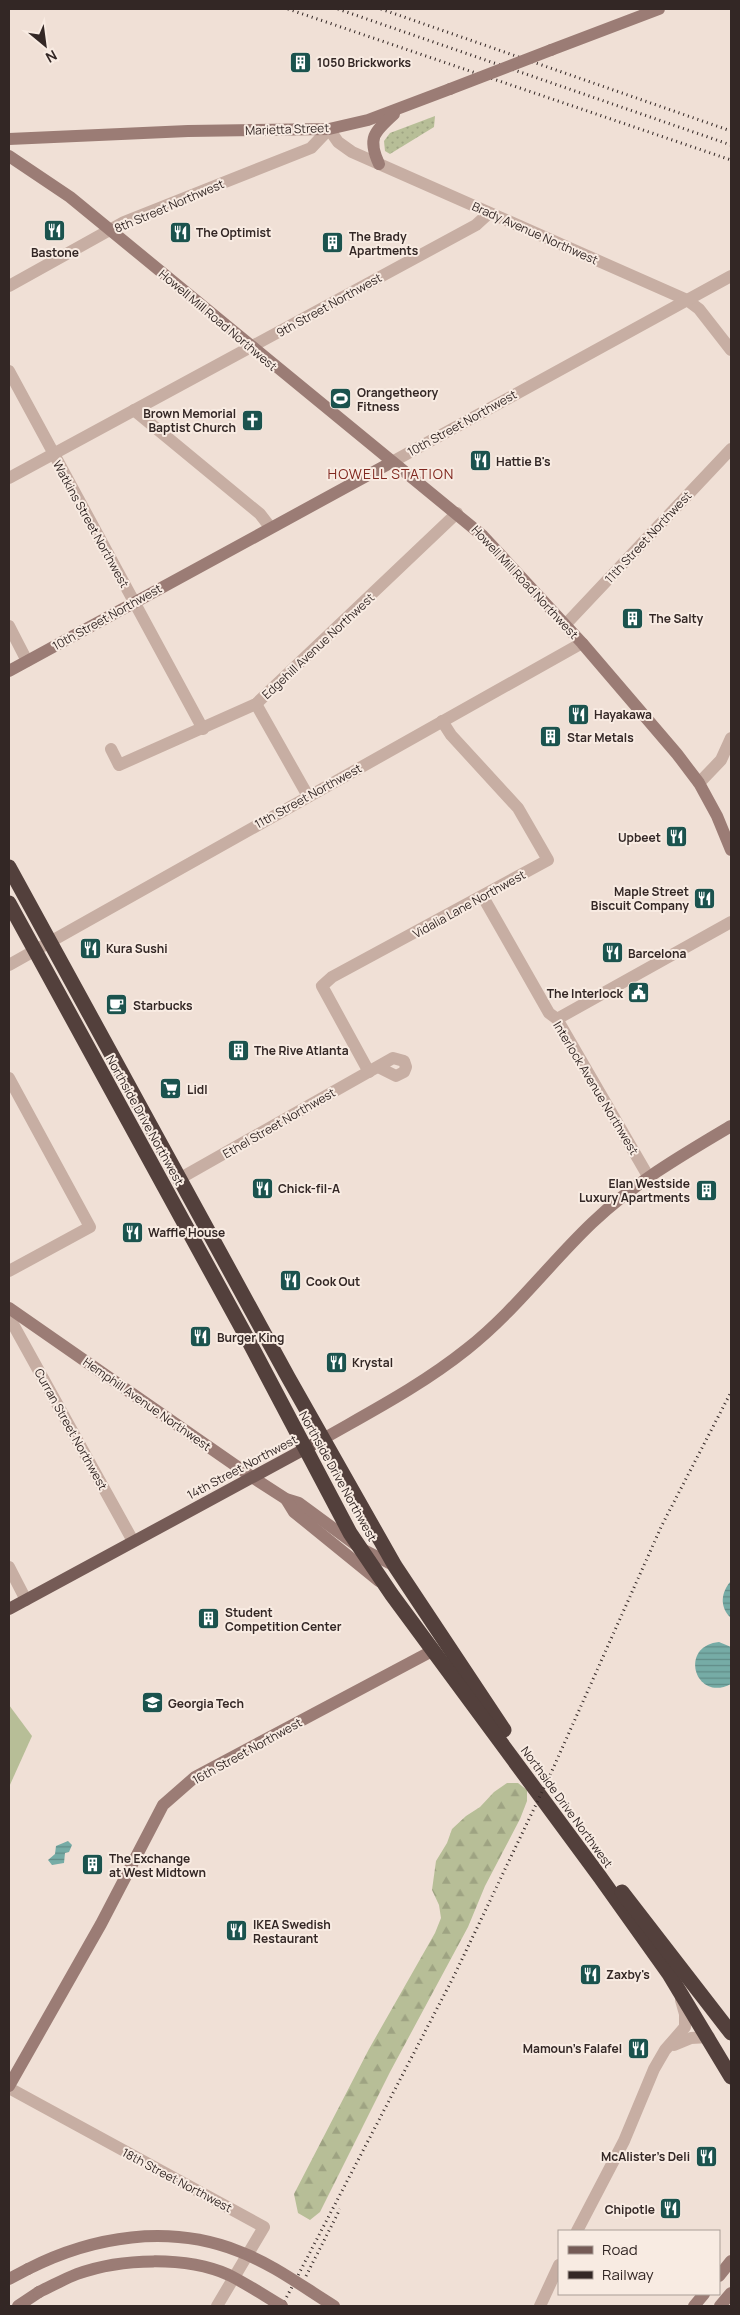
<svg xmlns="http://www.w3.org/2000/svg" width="740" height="2315" font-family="Manrope,sans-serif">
<defs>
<pattern id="forest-firs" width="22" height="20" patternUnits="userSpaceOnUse" patternTransform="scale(1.25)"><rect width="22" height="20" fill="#b7be97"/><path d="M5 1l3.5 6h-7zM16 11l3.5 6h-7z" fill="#9ea382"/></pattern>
<pattern id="park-dots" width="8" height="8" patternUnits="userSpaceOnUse" patternTransform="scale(1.25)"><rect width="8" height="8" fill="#b7be97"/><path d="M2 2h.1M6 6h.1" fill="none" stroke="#9ea382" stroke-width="1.8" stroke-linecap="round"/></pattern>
<pattern id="water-rules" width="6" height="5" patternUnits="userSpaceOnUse" patternTransform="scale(1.25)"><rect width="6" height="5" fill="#76aca6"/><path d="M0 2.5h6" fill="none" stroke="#618c87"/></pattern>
</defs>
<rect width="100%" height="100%" fill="#f0e0d6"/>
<!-- green -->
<polygon fill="#b7be97" points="9,1705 32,1736 9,1787"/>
<!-- forest -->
<polygon fill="url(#forest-firs)" points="507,1783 518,1783 527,1790 527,1801 520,1819 485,1886 468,1927 390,2072 320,2212 310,2220 298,2213 294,2194 369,2049 435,1933 441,1918 439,1905 432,1890 436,1861 447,1843 452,1829 466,1816 480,1807 494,1792"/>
<!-- park -->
<polygon fill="url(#park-dots)" points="435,116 434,127 390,154 385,151 384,141 390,133"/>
<!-- water -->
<g fill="url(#water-rules)">
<path d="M731,1581V1618C719,1607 721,1592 731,1581Z"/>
<path d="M719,1642L731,1647V1684C695,1703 678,1646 719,1642Z"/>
<polygon points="68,1841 72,1845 69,1852 65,1853 64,1863 52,1865 48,1860 55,1854 56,1846"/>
</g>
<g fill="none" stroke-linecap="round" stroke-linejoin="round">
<!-- street -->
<g stroke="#c7aea3" stroke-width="12">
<polyline points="9,286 124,222 311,148 329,129 338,142 352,152 687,300 699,309 731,350"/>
<polyline points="9,371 203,729"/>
<polyline points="134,410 260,514 270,527"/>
<polyline points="392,462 731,276"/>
<polyline points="9,478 476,225 488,214"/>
<polyline points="566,624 731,449"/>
<polyline points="9,626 27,661"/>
<polyline points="256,704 308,796"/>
<polyline points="111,749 119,765 256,704 457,513"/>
<polyline points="699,783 721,760 731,738"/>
<polyline points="483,897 549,1013 557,1019 648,1176"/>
<polyline points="9,965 582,643"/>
<polyline points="557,1019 731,922"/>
<polyline points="369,1072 322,986 332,977 548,860 518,808 451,735 442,721"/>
<polyline points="9,1078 90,1227 9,1271"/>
<polyline points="179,1179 393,1058 404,1061 406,1067 404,1072 396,1076 378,1067"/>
<polyline points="9,1317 133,1541"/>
<polyline points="9,1567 26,1600"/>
<polyline points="674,2045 691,2038 709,2037"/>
<polyline points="9,2088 264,2227 217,2306"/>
<polyline points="577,2231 624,2141 654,2069 665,2050 685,2027 685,2014 681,2000"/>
<polyline points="540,2306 559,2265"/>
</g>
<!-- secondary -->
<g stroke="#9b7c75" stroke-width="12">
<polyline points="551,50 659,9"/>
<polyline points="9,139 188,131 329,129 368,120 450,89"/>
<polyline points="9,156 70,197 483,536 582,643 677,754 699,783 717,816 731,850"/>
<path d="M379,164C367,138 374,132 394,114"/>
<polyline points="9,671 392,462"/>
<polyline points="9,1308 252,1477 286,1499 299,1503 360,1548 395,1566"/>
<path d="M323,1439C372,1411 422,1385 467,1349C514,1312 549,1264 592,1223C634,1183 682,1155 731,1126"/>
<polyline points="286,1499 294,1512 379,1581"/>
<polyline points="9,2086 101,1924 163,1805 195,1777 432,1651"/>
<polyline points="719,2276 731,2261"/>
<polyline points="9,2279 28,2269"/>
<polyline points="18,2306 39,2292"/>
<polyline points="694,2306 704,2294"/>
<polyline points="720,2306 731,2293"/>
</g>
<!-- primary -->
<polyline stroke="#755b56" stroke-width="12" points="9,1609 323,1439"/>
<!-- highway -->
<g stroke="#53403c" stroke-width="15">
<polyline points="9,867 288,1377 395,1566 504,1730"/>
<polyline points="9,903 246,1336 350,1533 392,1595 600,1877 669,1974 731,2077"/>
<polyline points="622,1892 731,2033"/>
</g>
<!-- rail -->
<g stroke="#332725" stroke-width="3" stroke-dasharray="1 4" stroke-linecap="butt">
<polyline points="288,9 731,160"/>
<polyline points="338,9 731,145"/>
<polyline points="381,9 731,131"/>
<polyline points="306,2276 340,2209"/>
<polyline points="282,2306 454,1976 551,1773 662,1525 731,1392"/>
</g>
<!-- secondary-bridge -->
<g stroke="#9b7c75" stroke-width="12">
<polyline points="450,89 551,50"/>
<path d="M28,2269C93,2236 169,2224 238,2251C273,2264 303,2287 334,2306"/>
<path d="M39,2292C52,2286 64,2279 77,2274C121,2258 186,2256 229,2275C247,2284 265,2296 282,2306"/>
</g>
</g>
<!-- icons -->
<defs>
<symbol id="building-square" viewBox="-11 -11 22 22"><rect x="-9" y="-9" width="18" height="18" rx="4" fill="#1b534e" stroke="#f8ebe2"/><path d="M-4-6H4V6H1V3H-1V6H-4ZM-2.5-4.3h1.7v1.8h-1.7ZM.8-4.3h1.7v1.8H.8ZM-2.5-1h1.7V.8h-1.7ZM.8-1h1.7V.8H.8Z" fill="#fff"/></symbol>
<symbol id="restaurant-square" viewBox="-11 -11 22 22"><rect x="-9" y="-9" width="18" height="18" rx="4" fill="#1b534e" stroke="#f8ebe2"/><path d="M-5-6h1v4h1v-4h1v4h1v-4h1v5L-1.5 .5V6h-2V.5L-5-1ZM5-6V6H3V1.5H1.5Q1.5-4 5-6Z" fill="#fff"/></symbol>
<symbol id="stadium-square" viewBox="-11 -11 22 22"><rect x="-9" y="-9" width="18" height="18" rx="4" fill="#1b534e" stroke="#f8ebe2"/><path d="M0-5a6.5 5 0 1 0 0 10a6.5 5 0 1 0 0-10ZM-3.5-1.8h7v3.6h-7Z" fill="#fff"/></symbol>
<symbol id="church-square" viewBox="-11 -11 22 22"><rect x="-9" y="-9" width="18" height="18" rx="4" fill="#1b534e" stroke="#f8ebe2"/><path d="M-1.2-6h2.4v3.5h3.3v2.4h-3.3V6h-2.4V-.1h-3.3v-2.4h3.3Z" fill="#fff"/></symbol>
<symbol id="civic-square" viewBox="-11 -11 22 22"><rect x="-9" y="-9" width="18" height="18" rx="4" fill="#1b534e" stroke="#f8ebe2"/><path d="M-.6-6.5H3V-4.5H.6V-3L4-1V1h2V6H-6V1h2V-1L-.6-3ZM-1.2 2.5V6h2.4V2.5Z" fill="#fff"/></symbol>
<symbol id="cafe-square" viewBox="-11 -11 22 22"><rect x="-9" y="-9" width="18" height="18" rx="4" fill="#1b534e" stroke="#f8ebe2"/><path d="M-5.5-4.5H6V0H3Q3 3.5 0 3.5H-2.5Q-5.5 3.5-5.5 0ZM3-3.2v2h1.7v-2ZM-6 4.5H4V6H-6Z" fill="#fff"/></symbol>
<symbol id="supermarket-square" viewBox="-11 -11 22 22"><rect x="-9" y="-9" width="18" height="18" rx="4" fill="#1b534e" stroke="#f8ebe2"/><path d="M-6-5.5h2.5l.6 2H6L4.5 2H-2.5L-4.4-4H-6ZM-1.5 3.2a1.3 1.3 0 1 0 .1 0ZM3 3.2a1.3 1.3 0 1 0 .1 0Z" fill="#fff"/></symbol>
<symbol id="university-square" viewBox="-11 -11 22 22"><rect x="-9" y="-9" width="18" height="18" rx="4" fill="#1b534e" stroke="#f8ebe2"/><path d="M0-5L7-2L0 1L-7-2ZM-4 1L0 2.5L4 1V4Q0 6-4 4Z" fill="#fff"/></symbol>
</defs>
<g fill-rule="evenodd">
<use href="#building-square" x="288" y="50" width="25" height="25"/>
<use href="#restaurant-square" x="42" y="218" width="25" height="25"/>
<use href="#restaurant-square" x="168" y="220" width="25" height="25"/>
<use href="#building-square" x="320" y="230" width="25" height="25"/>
<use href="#stadium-square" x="328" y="386" width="25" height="25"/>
<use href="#church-square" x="240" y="408" width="25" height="25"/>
<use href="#restaurant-square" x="468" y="448" width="25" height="25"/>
<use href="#building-square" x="620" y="606" width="25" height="25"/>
<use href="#restaurant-square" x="566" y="702" width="25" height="25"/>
<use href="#building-square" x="538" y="724" width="25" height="25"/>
<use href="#restaurant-square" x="664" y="824" width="25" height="25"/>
<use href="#restaurant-square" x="692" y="886" width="25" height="25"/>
<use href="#restaurant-square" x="78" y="936" width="25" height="25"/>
<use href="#restaurant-square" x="600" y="940" width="25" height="25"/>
<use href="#civic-square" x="626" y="980" width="25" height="25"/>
<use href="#cafe-square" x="104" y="992" width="25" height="25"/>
<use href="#building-square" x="226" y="1038" width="25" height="25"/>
<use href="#supermarket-square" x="158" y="1076" width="25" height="25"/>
<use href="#restaurant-square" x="250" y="1176" width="25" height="25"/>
<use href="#building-square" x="694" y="1178" width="25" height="25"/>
<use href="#restaurant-square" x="120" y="1220" width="25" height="25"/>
<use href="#restaurant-square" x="278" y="1268" width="25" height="25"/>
<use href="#restaurant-square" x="188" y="1324" width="25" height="25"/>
<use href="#restaurant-square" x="324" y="1350" width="25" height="25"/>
<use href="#building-square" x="196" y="1606" width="25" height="25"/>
<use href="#university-square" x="140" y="1690" width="25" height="25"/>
<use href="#building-square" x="80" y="1852" width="25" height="25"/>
<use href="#restaurant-square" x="224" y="1918" width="25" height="25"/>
<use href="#restaurant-square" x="578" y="1962" width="25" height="25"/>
<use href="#restaurant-square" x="626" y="2036" width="25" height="25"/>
<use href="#restaurant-square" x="694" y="2144" width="25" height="25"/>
<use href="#restaurant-square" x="658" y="2196" width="25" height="25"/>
</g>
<g text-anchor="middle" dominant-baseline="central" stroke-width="4" stroke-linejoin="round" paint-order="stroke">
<!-- poi labels -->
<g font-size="12" font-weight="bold" fill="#332725" stroke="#f8ebe2" text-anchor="start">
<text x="317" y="62">1050 Brickworks</text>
<text x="196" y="232">The Optimist</text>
<text x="349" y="236">The Brady<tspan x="349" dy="14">Apartments</tspan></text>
<text x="55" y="252" text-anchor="middle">Bastone</text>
<text x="357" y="392">Orangetheory<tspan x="357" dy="14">Fitness</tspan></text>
<text x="236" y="413" text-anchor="end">Brown Memorial<tspan x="236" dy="14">Baptist Church</tspan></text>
<text x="496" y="461">Hattie B's</text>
<text x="649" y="618">The Salty</text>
<text x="594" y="714">Hayakawa</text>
<text x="567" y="737">Star Metals</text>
<text x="661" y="837" text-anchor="end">Upbeet</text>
<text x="689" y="891" text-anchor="end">Maple Street<tspan x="689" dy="14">Biscuit Company</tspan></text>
<text x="106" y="948">Kura Sushi</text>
<text x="628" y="953">Barcelona</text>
<text x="623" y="993" text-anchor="end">The Interlock</text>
<text x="133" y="1005">Starbucks</text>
<text x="254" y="1050">The Rive Atlanta</text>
<text x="187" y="1089">Lidl</text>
<text x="690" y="1183" text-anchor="end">Elan Westside<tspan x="690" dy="14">Luxury Apartments</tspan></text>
<text x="278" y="1188">Chick-fil-A</text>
<text x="148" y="1232">Waffle House</text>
<text x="306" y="1281">Cook Out</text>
<text x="217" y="1337">Burger King</text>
<text x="352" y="1362">Krystal</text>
<text x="225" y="1612">Student<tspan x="225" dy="14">Competition Center</tspan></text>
<text x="168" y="1703">Georgia Tech</text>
<text x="109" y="1858">The Exchange<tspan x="109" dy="14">at West Midtown</tspan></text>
<text x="253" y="1924">IKEA Swedish<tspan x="253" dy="14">Restaurant</tspan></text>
<text x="606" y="1974">Zaxby's</text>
<text x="622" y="2048" text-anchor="end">Mamoun's Falafel</text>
<text x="690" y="2156" text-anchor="end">McAlister's Deli</text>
<text x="655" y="2209" text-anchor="end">Chipotle</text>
</g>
<!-- street labels -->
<g font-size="12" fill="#332725" stroke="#f8ebe2">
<text transform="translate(287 129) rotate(-2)">Marietta Street</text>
<text transform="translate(169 206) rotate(-23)">8th Street Northwest</text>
<text transform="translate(535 233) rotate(24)">Brady Avenue Northwest</text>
<text transform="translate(329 305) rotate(-29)">9th Street Northwest</text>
<text transform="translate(218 320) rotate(40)">Howell Mill Road Northwest</text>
<text transform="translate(462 423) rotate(-29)">10th Street Northwest</text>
<text transform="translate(91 524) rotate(61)">Watkins Street Northwest</text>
<text transform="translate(648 537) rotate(-47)">11th Street Northwest</text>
<text transform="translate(525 582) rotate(47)">Howell Mill Road Northwest</text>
<text transform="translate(107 617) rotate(-29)">10th Street Northwest</text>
<text transform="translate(318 646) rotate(-43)">Edgehill Avenue Northwest</text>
<text transform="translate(308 796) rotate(-29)">11th Street Northwest</text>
<text transform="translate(469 904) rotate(-29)">Vidalia Lane Northwest</text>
<text transform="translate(596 1088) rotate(59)">Interlock Avenue Northwest</text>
<text transform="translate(145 1120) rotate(61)">Northside Drive Northwest</text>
<text transform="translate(279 1123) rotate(-30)">Ethel Street Northwest</text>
<text transform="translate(147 1404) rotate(35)">Hemphill Avenue Northwest</text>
<text transform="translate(71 1429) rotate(61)">Curran Street Northwest</text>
<text transform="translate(242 1467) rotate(-28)">14th Street Northwest</text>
<text transform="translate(338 1476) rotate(61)">Northside Drive Northwest</text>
<text transform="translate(247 1751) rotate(-29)">16th Street Northwest</text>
<text transform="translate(567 1807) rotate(54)">Northside Drive Northwest</text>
<text transform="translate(177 2180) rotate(28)">18th Street Northwest</text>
</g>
<!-- neighbourhood labels -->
<g font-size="14" letter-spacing="1" fill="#80271f" stroke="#f8ebe2">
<text x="391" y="473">HOWELL STATION</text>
</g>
</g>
<!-- border -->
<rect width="740" height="2315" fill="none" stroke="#332725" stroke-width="20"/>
<!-- legend -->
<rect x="558" y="2230" width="162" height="65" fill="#f8ebe2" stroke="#a99d96"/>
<rect x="568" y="2246" width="25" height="8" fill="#755b56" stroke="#a99d96"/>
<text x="602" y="2255" font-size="15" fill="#332725">Road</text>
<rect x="568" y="2271" width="25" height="8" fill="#332725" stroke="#a99d96"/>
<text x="602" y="2280" font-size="15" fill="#332725">Railway</text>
<!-- north arrow -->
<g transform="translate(45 45) rotate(151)" stroke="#f8ebe2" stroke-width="4" paint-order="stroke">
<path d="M0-4L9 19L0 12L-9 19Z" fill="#332725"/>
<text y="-8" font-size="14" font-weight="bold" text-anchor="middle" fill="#332725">N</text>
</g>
</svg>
